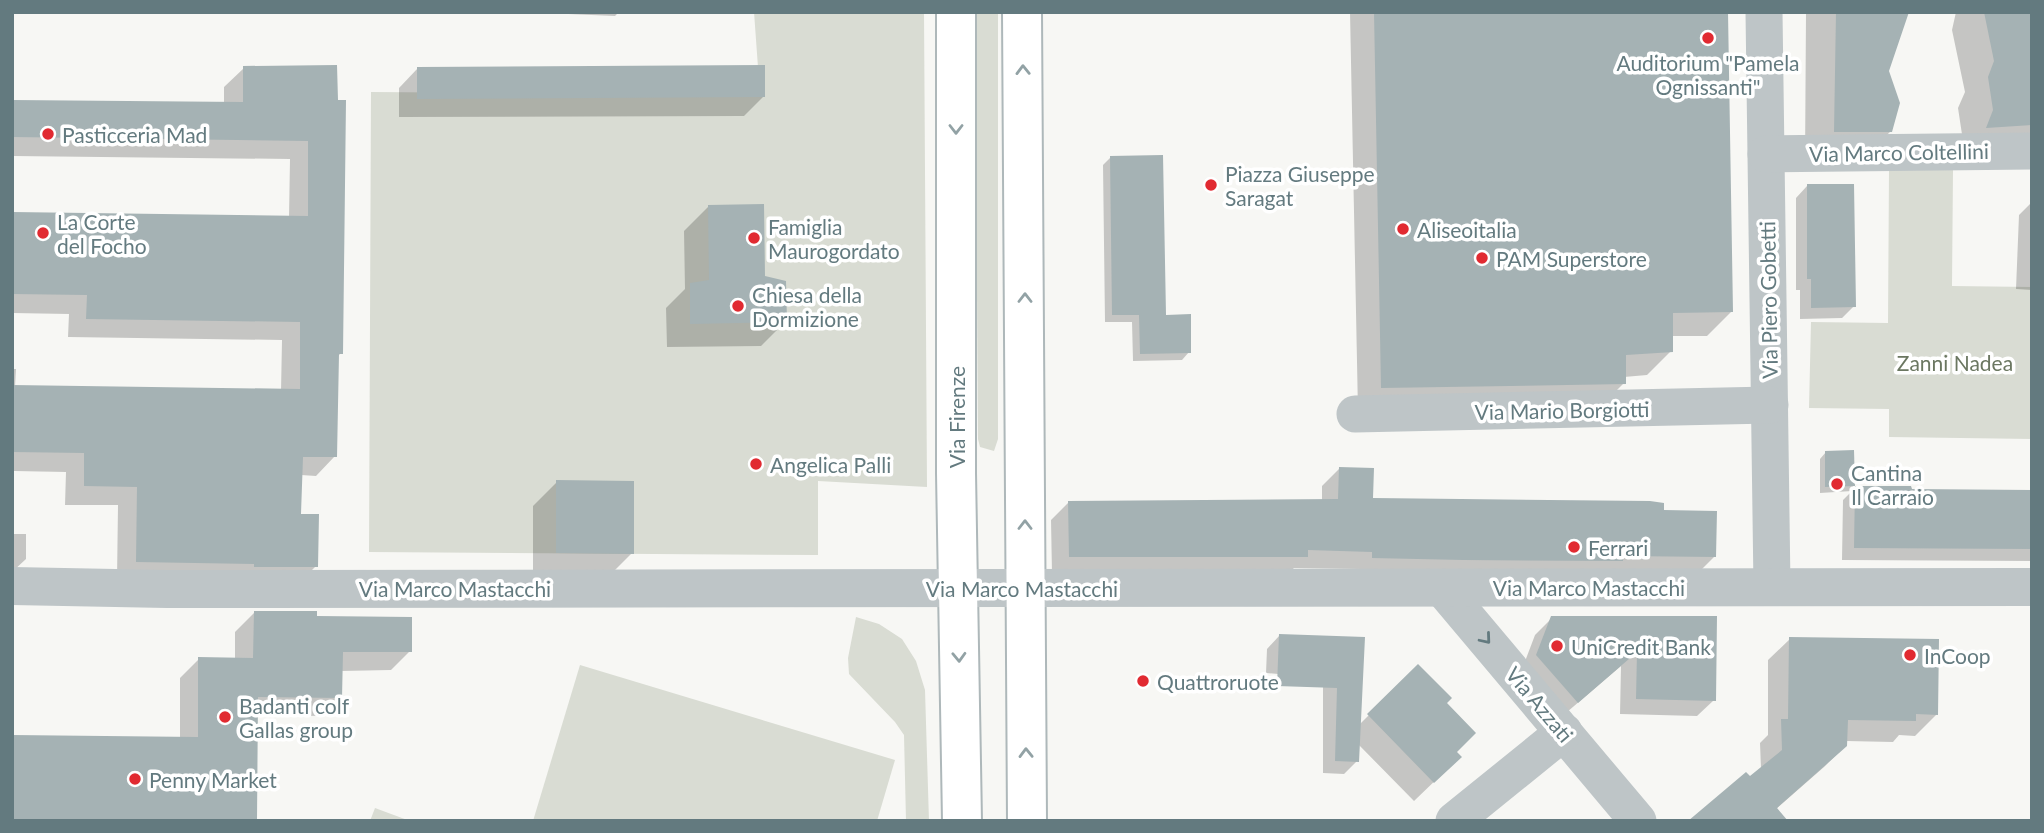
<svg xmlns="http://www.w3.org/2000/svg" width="2044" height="833" font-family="Lato,sans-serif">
<rect width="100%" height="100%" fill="#f7f7f4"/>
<!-- green -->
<g fill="#d9dcd3">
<polygon points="754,12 924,12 927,487 818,481 818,555 369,552 371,92 760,95"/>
<polygon points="975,12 998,12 998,439 994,451 980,447 978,439"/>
<polygon points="1889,170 1953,170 1952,286 2032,287 2032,439 1889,437 1889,409 1809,408 1811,322 1888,323"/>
<polygon points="856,617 879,624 902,639 916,661 925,690 929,821 906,821 904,735 895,722 849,674 848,658"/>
<polygon points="580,665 895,760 877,821 533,821"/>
<polygon points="375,808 410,821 370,821"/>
</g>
<!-- shadow -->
<g fill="#0003">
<polygon points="521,12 619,12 615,16"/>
<polygon points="1350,12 1726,12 1731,312 1707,336 1671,336 1671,351 1647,375 1624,377 1624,383 1600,407 1358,412"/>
<polygon points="1806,12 1904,12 1888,71 1891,131 1860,161 1805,162"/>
<polygon points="1956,12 2032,12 2032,150 1963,141 1958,108 1965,92 1952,30"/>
<polygon points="336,67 341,353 337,357 335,456 316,476 301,475 299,516 316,566 297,585 117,580 118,505 65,505 66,472 14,471 14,534 26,534 26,559 12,572 12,369 16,369 15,387 281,391 282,340 68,337 69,314 12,313 12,213 289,218 290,159 12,156 12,101 224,104 224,87 244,68"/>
<polygon points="418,68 764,96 744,116 399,117 399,88"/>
<polygon points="1111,157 1164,317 1189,352 1182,360 1133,361 1132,322 1105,322 1103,165"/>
<polygon points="1807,186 1854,306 1842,318 1800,319 1800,290 1796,290 1796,198"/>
<polygon points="2032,195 2032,290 2016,289 2019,215 2030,204 2030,197"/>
<polygon points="708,207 764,277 785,322 761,346 667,347 666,308 685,289 684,231"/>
<polygon points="1826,452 1853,452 1853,488 1910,487 1910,491 2032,492 2032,561 1842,560 1843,500 1852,491 1820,493 1820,459"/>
<polygon points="1340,468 1372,499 1662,512 1714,557 1697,574 1294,568 1288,573 1052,574 1051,520 1069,502 1322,500 1322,486"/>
<polygon points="557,482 632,553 608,577 533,576 533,506"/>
<polygon points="254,613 316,618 410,651 391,670 341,671 341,697 322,716 256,715 255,821 180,739 180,678 199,659 235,659 235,632"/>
<polygon points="1715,617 1714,700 1697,716 1620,714 1621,666 1560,718 1521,672 1535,635 1552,618"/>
<polygon points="1280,635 1363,639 1359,725 1418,666 1445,703 1455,752 1440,776 1414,801 1358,744 1357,761 1344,774 1323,773 1323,678 1266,673 1267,649"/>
<polygon points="1790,639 1937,714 1915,736 1899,735 1893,742 1846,741 1846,745 1824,767 1776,809 1750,779 1761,769 1760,743 1768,735 1768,660"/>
</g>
<!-- building -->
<g fill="#a5b2b4">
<polygon points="1374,12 1728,12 1733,312 1673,313 1673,352 1626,355 1626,384 1381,388"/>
<polygon points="1836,12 1909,12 1889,71 1900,103 1892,132 1834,132"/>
<polygon points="1984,12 2032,12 2032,125 1986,128 1993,110 1988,77 1994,61"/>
<polygon points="337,65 338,100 346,100 343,354 339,354 337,457 303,457 301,514 319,514 318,567 254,567 254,564 136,562 137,487 84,486 84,453 12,452 12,385 300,389 300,322 86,319 87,295 12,294 12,212 308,216 308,141 12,137 12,100 243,102 243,66"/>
<polygon points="765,65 765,97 417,99 417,67"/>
<polygon points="1163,155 1166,315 1191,314 1191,353 1140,354 1139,315 1112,315 1110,156"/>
<polygon points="1807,184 1854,184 1856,307 1811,308 1811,279 1807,279"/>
<polygon points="764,204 765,276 786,281 787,322 690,324 690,283 709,280 708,205"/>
<polygon points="1854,450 1855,486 1825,487 1825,451"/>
<polygon points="1339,467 1374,468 1373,498 1650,501 1664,503 1664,510 1717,511 1716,557 1623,556 1623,561 1464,560 1372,558 1372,552 1308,550 1308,557 1069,557 1068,501 1338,499"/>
<polygon points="556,480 634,481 634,554 556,553"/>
<polygon points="1855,486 1911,486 1912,489 2032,490 2032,549 1854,548"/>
<polygon points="254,611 317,611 317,616 412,617 412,652 343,652 342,698 258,697 257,821 12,821 12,735 198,737 198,657 253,658"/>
<polygon points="1551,616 1717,616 1716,701 1636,699 1637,652 1578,703 1536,655"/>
<polygon points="1279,634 1365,637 1359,762 1335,761 1337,688 1277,686"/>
<polygon points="1789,637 1939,639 1938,715 1916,714 1916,721 1848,720 1847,746 1777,808 1788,821 1688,821 1746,772 1750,776 1782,750 1781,719 1788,719"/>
<polygon points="1418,664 1452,698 1447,703 1476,733 1457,752 1462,757 1434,783 1367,714"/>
</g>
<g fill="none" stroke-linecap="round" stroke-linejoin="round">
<defs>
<g id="secondary">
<polyline points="956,12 956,473 962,821"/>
<polyline points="1022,12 1027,821"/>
</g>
</defs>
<!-- secondary casing -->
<use href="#secondary" stroke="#aeb8ba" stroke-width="42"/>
<!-- minor -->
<g stroke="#bec5c7" stroke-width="37">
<polyline points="1764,12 1772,587"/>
<polyline points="1766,154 2032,151"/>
<polyline points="1355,414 1770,405"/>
<polyline points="1442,588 1638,821"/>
<polyline points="1454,821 1564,732"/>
</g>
<!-- tertiary -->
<polyline stroke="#bec5c7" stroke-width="38" points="12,586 167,589 2032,587"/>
<!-- secondary -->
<use href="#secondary" stroke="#fff" stroke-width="38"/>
</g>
<!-- one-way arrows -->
<defs><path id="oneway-chevron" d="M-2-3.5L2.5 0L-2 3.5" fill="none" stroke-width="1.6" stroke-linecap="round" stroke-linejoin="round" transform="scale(1.75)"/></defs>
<g stroke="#92a2a5">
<use href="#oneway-chevron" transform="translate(1023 70) rotate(-91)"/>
<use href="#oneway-chevron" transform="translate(956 129) rotate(90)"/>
<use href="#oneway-chevron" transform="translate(1025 298) rotate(-90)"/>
<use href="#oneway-chevron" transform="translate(1025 525) rotate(-90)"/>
<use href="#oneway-chevron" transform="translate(959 657) rotate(88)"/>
<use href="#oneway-chevron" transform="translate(1026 753) rotate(-91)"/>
</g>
<use stroke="#637a7f" href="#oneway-chevron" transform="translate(1486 639) rotate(50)"/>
<!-- markers -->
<g fill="#e12a31" stroke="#fff" stroke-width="2.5">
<circle cx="1708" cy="38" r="7"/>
<circle cx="48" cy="134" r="7"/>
<circle cx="1211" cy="185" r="7"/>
<circle cx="1403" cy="229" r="7"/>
<circle cx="43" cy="233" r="7"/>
<circle cx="754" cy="238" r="7"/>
<circle cx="1482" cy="258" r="7"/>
<circle cx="738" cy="306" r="7"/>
<circle cx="756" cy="464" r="7"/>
<circle cx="1837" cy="484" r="7"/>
<circle cx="1574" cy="547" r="7"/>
<circle cx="1557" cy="646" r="7"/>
<circle cx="1910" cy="655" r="7"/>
<circle cx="1143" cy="681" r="7"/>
<circle cx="225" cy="717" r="7"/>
<circle cx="135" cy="779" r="7"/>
</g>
<g text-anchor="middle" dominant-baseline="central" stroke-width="7" stroke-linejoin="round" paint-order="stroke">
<!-- poi labels -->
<g font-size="21" fill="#637a7f" stroke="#fff" text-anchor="start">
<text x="1708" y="62" text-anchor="middle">Auditorium "Pamela<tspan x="1708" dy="24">Ognissanti"</tspan></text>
<text x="62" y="134">Pasticceria Mad</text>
<text x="1225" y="173">Piazza Giuseppe<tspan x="1225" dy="24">Saragat</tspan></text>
<text x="57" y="221">La Corte<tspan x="57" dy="24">del Focho</tspan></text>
<text x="768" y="226">Famiglia<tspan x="768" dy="24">Maurogordato</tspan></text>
<text x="1417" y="229">Aliseoitalia</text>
<text x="1496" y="258">PAM Superstore</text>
<text x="752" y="294">Chiesa della<tspan x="752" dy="24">Dormizione</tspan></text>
<text x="770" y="464">Angelica Palli</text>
<text x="1851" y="472">Cantina<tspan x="1851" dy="24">Il Carraio</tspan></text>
<text x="1588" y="547">Ferrari</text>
<text x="1571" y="646">UniCredit Bank</text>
<text x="1924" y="655">InCoop</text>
<text x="1157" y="681">Quattroruote</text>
<text x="239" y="705">Badanti colf<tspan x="239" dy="24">Gallas group</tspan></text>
<text x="149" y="779">Penny Market</text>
</g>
<!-- street labels -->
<g font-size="21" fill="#637a7f" stroke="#fff">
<text transform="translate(1899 152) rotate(-1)">Via Marco Coltellini</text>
<text transform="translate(1768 300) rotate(-91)">Via Piero Gobetti</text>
<text transform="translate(1562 410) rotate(-1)">Via Mario Borgiotti</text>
<text transform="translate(956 417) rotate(-90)">Via Firenze</text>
<text x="1589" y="587">Via Marco Mastacchi</text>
<text x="455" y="588">Via Marco Mastacchi</text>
<text x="1022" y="588">Via Marco Mastacchi</text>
<text transform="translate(1540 704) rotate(50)">Via Azzati</text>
</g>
<!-- park labels -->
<g font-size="21" fill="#6b7761" stroke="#fff">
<text x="1955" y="362">Zanni Nadea</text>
</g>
</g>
<!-- border -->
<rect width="2044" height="833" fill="none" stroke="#637a7f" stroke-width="28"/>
</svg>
